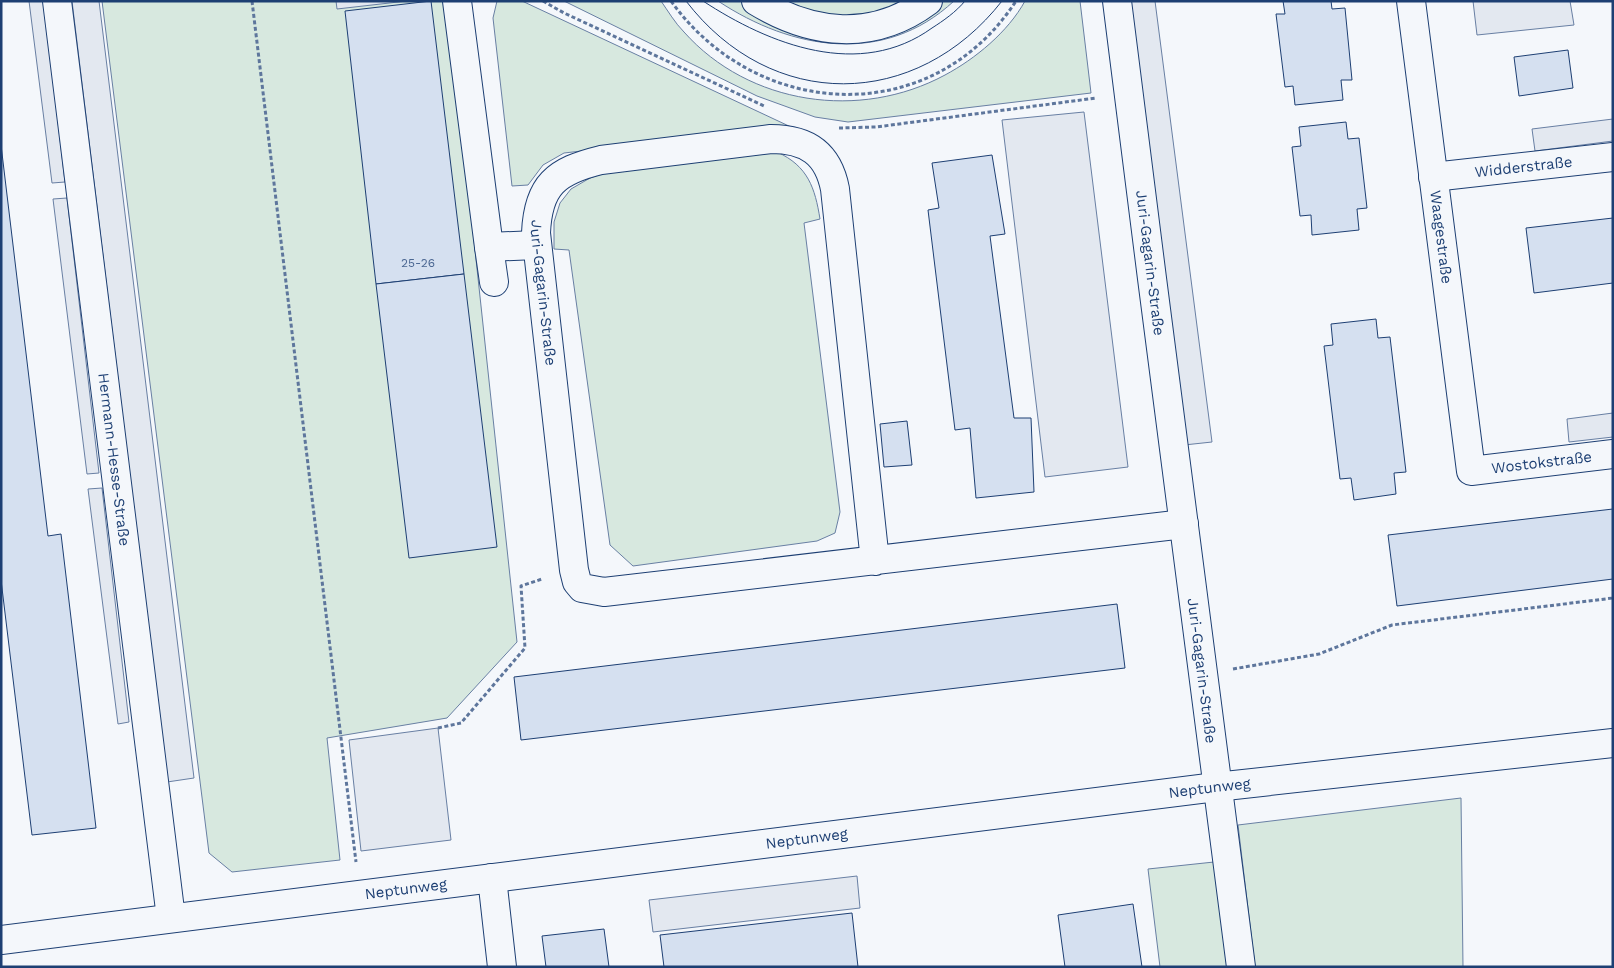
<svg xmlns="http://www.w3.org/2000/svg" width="1614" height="968" font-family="'Work Sans',sans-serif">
<rect width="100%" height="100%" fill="#f4f7fb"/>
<!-- green -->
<g fill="#d7e8df" stroke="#687fa3">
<polygon points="102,1 458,1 449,7 517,642 447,718 327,738 340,860 232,872 209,853"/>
<polygon points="497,1 522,1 791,127 564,153 543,165 528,185 512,186 493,18"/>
<path d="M564,1H661C668,11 675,23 684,32C749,105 860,121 945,75C975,59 1008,32 1025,1H1080L1091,93L848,122L815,117L757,96Z"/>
<path d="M718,1H954C884,66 792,50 718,1Z"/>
<path d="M777,152C808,166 815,188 820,219L804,223L840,512L835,533L817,541L633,566L610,545L569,250L554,249V222L560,203L571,189L590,178L604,173Z"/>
<polygon points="1461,798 1463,967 1255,967 1238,825"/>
<polygon points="1214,862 1227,967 1160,967 1148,869"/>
</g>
<!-- parking -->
<g fill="#e3e8f0" stroke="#687fa3">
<polygon points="29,1 44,1 65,182 52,183"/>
<polygon points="72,1 99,1 194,778 167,782"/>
<polygon points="336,1 407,1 337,9"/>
<polygon points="1127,1 1155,1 1212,442 1184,445"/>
<polygon points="1473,1 1570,1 1574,25 1477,35"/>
<polygon points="1084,112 1128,467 1045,477 1002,120"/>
<polygon points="1613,119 1613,141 1535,151 1532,129"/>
<polygon points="67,198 99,473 87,474 53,199"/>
<polygon points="1613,413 1613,437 1569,442 1567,419"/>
<polygon points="102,488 129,722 118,724 88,489"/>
<polygon points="438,728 451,840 361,851 349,740"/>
<polygon points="857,876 860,908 653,932 649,900"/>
</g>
<!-- building -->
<g fill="#d5e0f0" stroke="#1d3f73">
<polygon points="431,1 464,274 376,284 345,11"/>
<polygon points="1283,1 1331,1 1332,9 1345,8 1352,80 1341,80 1343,100 1295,105 1293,86 1285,87 1276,14 1285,14"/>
<polygon points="1568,50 1573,88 1519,96 1514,57"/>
<polygon points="1346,122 1348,139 1359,138 1367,208 1357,209 1359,230 1312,235 1311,215 1300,216 1292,147 1301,146 1299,127"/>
<polygon points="1,145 48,536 61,534 96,828 32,835 1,580"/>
<polygon points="992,155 1005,234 990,236 1014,418 1031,418 1034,492 976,498 970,428 955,430 928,210 939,208 932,163"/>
<polygon points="1613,218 1613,283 1534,293 1526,228"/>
<polygon points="464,274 497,547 409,558 376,284"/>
<polygon points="1376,319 1378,338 1390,337 1406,472 1394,473 1396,494 1354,500 1351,478 1340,479 1324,346 1333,345 1331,324"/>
<polygon points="907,421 912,465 884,467 880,424"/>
<polygon points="1613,509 1613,579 1397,606 1388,535"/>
<polygon points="1117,604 1125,668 521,740 514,677"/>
<polygon points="1133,904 1142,967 1065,967 1058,915"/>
<polygon points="852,913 858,967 664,967 660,935"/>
<polygon points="604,929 609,967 546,967 542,936"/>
</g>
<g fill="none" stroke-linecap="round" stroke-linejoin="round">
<defs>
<g id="minor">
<path id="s1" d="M57,1L171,918"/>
<polyline points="457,1 489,247 536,245"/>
<path d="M756,1C812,35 873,42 928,1"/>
<path id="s2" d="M1117,1C1158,323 1197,645 1241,967"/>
<path id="s3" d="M1411,1L1471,471L1613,454"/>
<path id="s4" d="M1433,177L1613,157"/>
<polyline points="489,247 494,282"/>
<path id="s5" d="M875,561L835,189C828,153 807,139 771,139L601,160C556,171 538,185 536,233L574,570L577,582L582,588L604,592L1184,524"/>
<polyline points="492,878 502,967"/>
<path id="s6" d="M1,940L1216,787L1613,743"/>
</g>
</defs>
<!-- minor casing -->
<use href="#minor" stroke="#1d3f73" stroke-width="30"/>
<!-- path -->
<g stroke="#5e769c" stroke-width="3" stroke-dasharray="4 2.5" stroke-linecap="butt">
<polyline points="252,1 356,862"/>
<polyline points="543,1 564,13 764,106"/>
<path d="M671,1C757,121 932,130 1016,1"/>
<polyline points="839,128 876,127 1096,98"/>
<polyline points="1233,669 1319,654 1392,625 1613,598"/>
<polyline points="438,728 461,723 525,648 521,586 542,579"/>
</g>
<!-- minor -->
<use href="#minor" stroke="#f4f7fb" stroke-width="28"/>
<!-- tram -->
<g stroke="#1d3f73" stroke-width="1">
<path d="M686,1C771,112 916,111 1002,1"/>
<path d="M703,1C770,45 860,80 932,28C943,21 956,12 965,1"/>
</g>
</g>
<g text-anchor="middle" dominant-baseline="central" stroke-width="4" stroke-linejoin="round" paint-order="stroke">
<!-- number labels -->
<g font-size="12" fill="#4b6792">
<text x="418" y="263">25-26</text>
</g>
<!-- street labels -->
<g font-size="15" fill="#1d3f73" stroke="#f4f7fb">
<text stroke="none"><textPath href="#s4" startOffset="91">Widderstraße</textPath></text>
<text stroke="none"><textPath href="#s3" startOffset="238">Waagestraße</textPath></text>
<text stroke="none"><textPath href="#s2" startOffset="264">Juri-Gagarin-Straße</textPath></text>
<text stroke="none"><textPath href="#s5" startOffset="804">Juri-Gagarin-Straße</textPath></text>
<text stroke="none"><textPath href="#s1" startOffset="462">Hermann-Hesse-Straße</textPath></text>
<text stroke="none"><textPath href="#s3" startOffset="545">Wostokstraße</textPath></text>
<text stroke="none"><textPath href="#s2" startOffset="675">Juri-Gagarin-Straße</textPath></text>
<text stroke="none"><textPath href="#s6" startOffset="1218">Neptunweg</textPath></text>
<text stroke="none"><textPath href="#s6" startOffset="812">Neptunweg</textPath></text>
<text stroke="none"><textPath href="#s6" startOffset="408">Neptunweg</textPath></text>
</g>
</g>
<!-- border -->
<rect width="1614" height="968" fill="none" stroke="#1d3f73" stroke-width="5"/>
</svg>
